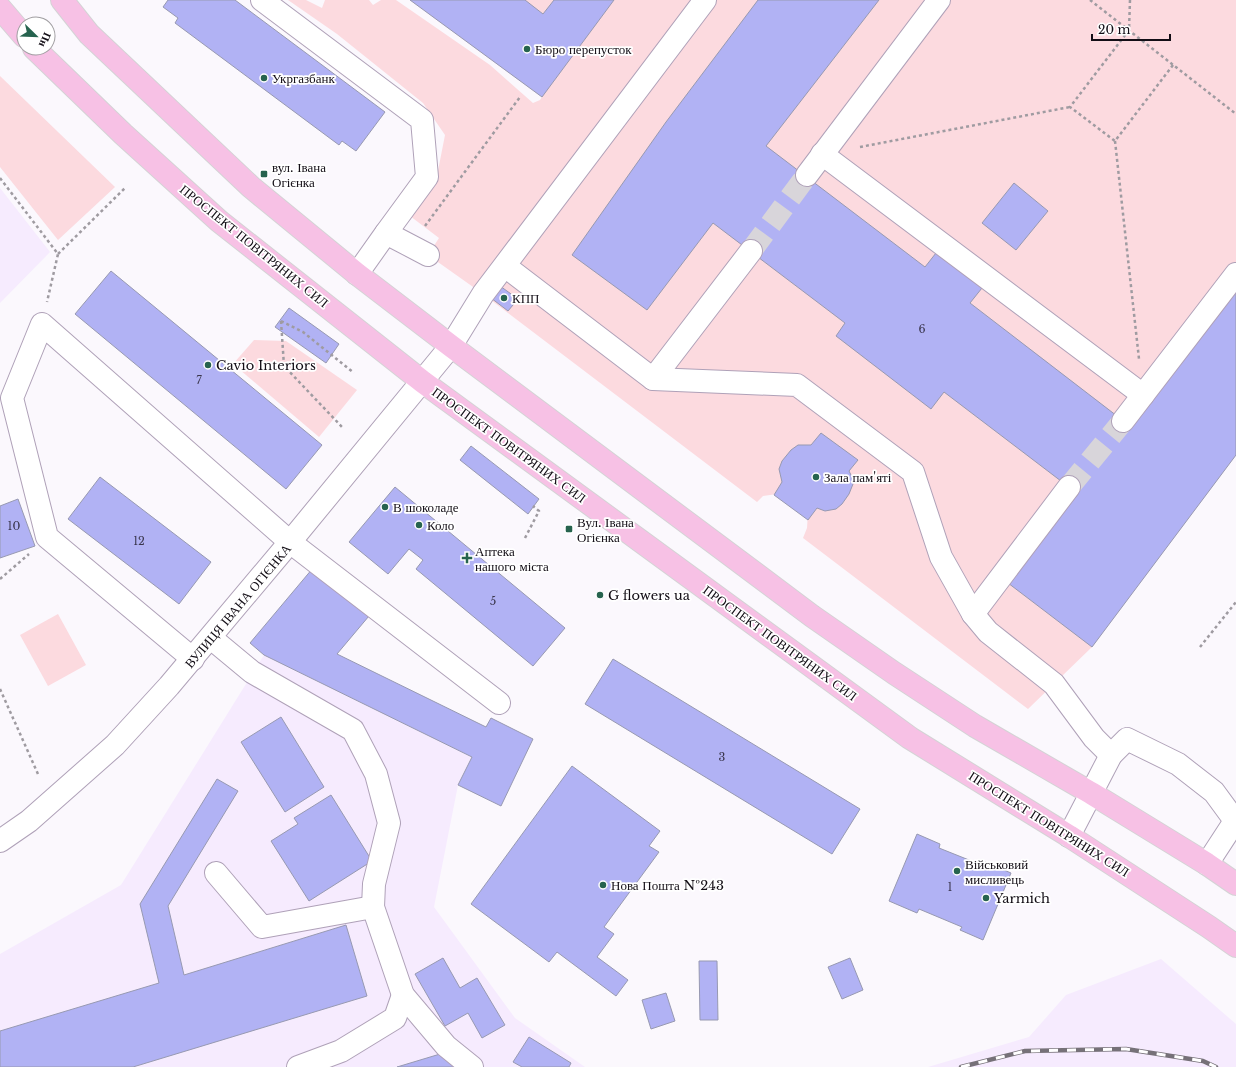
<svg xmlns="http://www.w3.org/2000/svg" width="1236" height="1067" font-family="'Libre Baskerville',serif">
<rect width="100%" height="100%" fill="#fbf8fd"/>
<!-- built -->
<g fill="#f6ebfe">
<polygon points="0,188 50,252 0,303"/>
<polygon points="264,655 472,757 458,785 434,907 515,1018 585,1067 0,1067 0,954 121,885"/>
<polygon points="1161,959 1236,1024 1236,1067 928,1067 1029,1037 1066,995"/>
</g>
<!-- green -->
<g fill="#fcdadf">
<polygon points="288,0 306,0 322,8 325,0 369,0 373,5 381,0 396,0 490,65 533,103 540,100 542,97 410,0 1236,0 1236,455 1092,647 1028,709 803,538 807,528 808,513 784,493 763,496 757,502 483,294 428,255 439,238 410,216 435,186 445,135 423,103 337,34"/>
<polygon points="0,76 115,187 58,240 0,167"/>
<polygon points="254,340 286,341 357,390 319,437 233,364"/>
<polygon points="58,614 86,665 48,686 20,635"/>
</g>
<!-- building -->
<g fill="#b1b2f4" stroke="#9799b1">
<polygon points="168,0 235,0 385,112 356,151 342,141 339,145 175,23 178,18 163,7"/>
<polygon points="410,0 525,0 543,14 554,0 614,0 542,97"/>
<polygon points="758,0 879,0 766,146 925,267 936,253 982,288 970,303 1130,426 1236,286 1236,455 1092,647 1008,583 1078,494 944,392 931,409 836,336 845,323 713,223 647,310 572,255 666,122"/>
<polygon points="1014,183 1048,211 1016,250 982,223"/>
<polygon points="111,271 322,445 286,489 75,314"/>
<polygon points="500,286 518,299 508,311 491,298"/>
<polygon points="289,308 339,344 326,363 275,327"/>
<polygon points="821,433 858,460 849,471 852,477 853,484 849,494 842,504 836,509 825,511 817,508 808,520 774,495 782,482 779,469 782,461 791,450 798,445 811,445"/>
<polygon points="471,446 539,499 528,514 460,460"/>
<polygon points="100,477 211,562 179,604 68,519"/>
<polygon points="395,487 565,628 533,666 416,569 423,560 409,549 388,574 349,542"/>
<polygon points="18,499 35,546 0,558 0,506"/>
<polygon points="313,568 369,616 337,654 486,727 491,718 533,739 501,806 458,785 472,757 264,655 250,643"/>
<polygon points="613,659 860,809 832,854 585,704"/>
<polygon points="281,717 324,787 285,812 241,742"/>
<polygon points="572,766 660,831 649,846 659,852 604,927 614,934 597,957 628,980 616,996 557,952 549,962 471,904"/>
<polygon points="217,779 238,791 168,906 184,975 346,925 367,996 133,1067 0,1067 0,1031 159,983 140,904"/>
<polygon points="331,795 372,861 309,901 271,841 298,824 294,818"/>
<polygon points="917,834 940,844 939,848 984,866 985,862 1011,873 983,940 960,930 962,927 919,909 917,913 889,901"/>
<polygon points="443,958 460,988 477,978 505,1025 482,1038 468,1013 445,1026 415,974"/>
<polygon points="850,958 863,990 842,999 828,967"/>
<polygon points="699,961 717,961 718,1020 700,1020"/>
<polygon points="666,993 675,1021 651,1029 642,1000"/>
<polygon points="529,1037 571,1063 569,1067 522,1067 513,1062"/>
<polygon points="450,1051 455,1067 397,1067"/>
</g>
<g fill="none" stroke-linecap="round" stroke-linejoin="round">
<!-- minor-tunnel -->
<g stroke="#d8d5da" stroke-width="22" stroke-dasharray="22 11" stroke-linecap="butt">
<polyline points="751,251 807,175"/>
<polyline points="1069,487 1123,421"/>
</g>
<defs>
<g id="minor">
<polyline points="262,0 422,120 427,177 386,233"/>
<polyline points="822,154 1143,395"/>
<polyline points="807,175 939,0"/>
<polyline points="505,266 653,379 797,385 913,472 941,557 973,614 988,632 1054,684 1094,738 1111,755"/>
<polyline points="357,274 386,233 428,255"/>
<polyline points="653,379 751,251"/>
<polyline points="1123,421 1236,274"/>
<polyline points="973,614 1069,487"/>
<polyline points="211,638 252,672 353,730 376,774 389,823 374,884 373,907 403,995 446,1046 472,1067"/>
<polyline points="193,659 47,537 12,398 42,324 290,542 499,703"/>
<polyline points="1069,836 1111,755 1127,739 1178,764 1214,792 1236,822"/>
<polyline points="0,841 29,821 115,745 169,686 290,542 451,346 483,294 705,0"/>
<polyline points="1207,864 1235,821"/>
<polyline points="216,873 262,927 373,907"/>
<polyline points="298,1067 341,1051 395,1018 403,995"/>
</g>
<g id="major">
<polyline points="62,0 89,34 251,187 357,274 451,346 812,616 894,673 975,726 1091,793 1207,864 1236,884"/>
<polyline points="0,8 24,36"/>
<polyline points="34,48 123,134 219,221 423,382 910,738 1069,836 1209,927 1236,946"/>
</g>
</defs>
<!-- minor casing -->
<use href="#minor" stroke="#afa1b8" stroke-width="24"/>
<!-- major casing -->
<use href="#major" stroke="#d4d3d5" stroke-width="24"/>
<!-- path -->
<g stroke="#9f9ba1" stroke-width="2.5" stroke-dasharray="3 3" stroke-linecap="butt">
<polyline points="1090,0 1236,114"/>
<polyline points="1130,0 1129,30 1070,107 1115,141 1173,65"/>
<polyline points="1115,141 1139,359"/>
<polyline points="860,147 1070,107"/>
<polyline points="0,178 58,254 47,302"/>
<polyline points="425,226 520,97"/>
<polyline points="58,254 125,188"/>
<polyline points="281,321 284,366 343,428"/>
<polyline points="281,321 303,332 354,373"/>
<polyline points="525,538 539,511 533,506"/>
<polyline points="0,579 29,554"/>
<polyline points="1200,647 1236,602"/>
<polyline points="0,689 38,774"/>
</g>
<!-- minor -->
<use href="#minor" stroke="#fff" stroke-width="22"/>
<!-- major -->
<use href="#major" stroke="#f7c1e5" stroke-width="22"/>
<defs>
<polyline id="rail" points="961,1067 1025,1051 1126,1049 1203,1061 1216,1067"/>
</defs>
<!-- rail casing -->
<use href="#rail" stroke="#767178" stroke-width="4.5"/>
<!-- rail -->
<use href="#rail" stroke="#fff" stroke-width="3" stroke-dasharray="9" stroke-linecap="butt"/>
</g>
<!-- markers -->
<g fill="#26634e" stroke="#fff" stroke-width="1.5">
<circle cx="527" cy="49" r="4"/>
<circle cx="264" cy="78" r="4"/>
<rect x="260" y="170" width="8" height="8" rx="2"/>
<circle cx="504" cy="298" r="4"/>
<circle cx="208" cy="365" r="4"/>
<circle cx="816" cy="477" r="4"/>
<circle cx="385" cy="507" r="4"/>
<circle cx="419" cy="525" r="4"/>
<rect x="565" y="525" width="8" height="8" rx="2"/>
<path d="M465 552h4v4h4v4h-4v4h-4v-4h-4v-4h4z"/>
<circle cx="600" cy="595" r="4"/>
<circle cx="957" cy="871" r="4"/>
<circle cx="603" cy="885" r="4"/>
<circle cx="986" cy="898" r="4"/>
</g>
<g text-anchor="middle" dominant-baseline="central" stroke-width="3.5" stroke-linejoin="round" paint-order="stroke">
<!-- number labels -->
<g font-size="11" fill="#3a364d">
<text x="922" y="329">6</text>
<text x="199" y="380">7</text>
<text x="14" y="526">10</text>
<text x="139" y="541">12</text>
<text x="493" y="601">5</text>
<text x="722" y="757">3</text>
<text x="950" y="887">1</text>
</g>
<!-- poi labels -->
<g font-size="13" fill="#120d15" stroke="#fff" text-anchor="start">
<text x="535" y="49">Бюро перепусток</text>
<text x="272" y="78">Укргазбанк</text>
<text x="272" y="167">вул. Івана<tspan x="272" dy="15">Огієнка</tspan></text>
<text x="512" y="298">КПП</text>
<text x="216" y="365">Cavio Interiors</text>
<text x="824" y="477">Зала пам'яті</text>
<text x="393" y="507">В шоколаде</text>
<text x="577" y="522">Вул. Івана<tspan x="577" dy="15">Огієнка</tspan></text>
<text x="427" y="525">Коло</text>
<text x="475" y="551">Аптека<tspan x="475" dy="15">нашого міста</tspan></text>
<text x="608" y="595">G flowers ua</text>
<text x="965" y="864">Військовий<tspan x="965" dy="15">мисливець</tspan></text>
<text x="611" y="885">Нова Пошта №243</text>
<text x="994" y="898">Yarmich</text>
</g>
<!-- street labels -->
<g font-size="13" fill="#120d15" stroke="#fff">
<text transform="translate(254 246) rotate(39)">ПРОСПЕКТ ПОВІТРЯНИХ СИЛ</text>
<text transform="translate(509 445) rotate(36)">ПРОСПЕКТ ПОВІТРЯНИХ СИЛ</text>
<text transform="translate(238 606) rotate(-50)">ВУЛИЦЯ ІВАНА ОГІЄНКА</text>
<text transform="translate(780 643) rotate(36)">ПРОСПЕКТ ПОВІТРЯНИХ СИЛ</text>
<text transform="translate(1049 824) rotate(32)">ПРОСПЕКТ ПОВІТРЯНИХ СИЛ</text>
</g>
</g>
<!-- north arrow -->
<g transform="translate(36 36) rotate(113)"><circle r="19" fill="#ffffff" stroke="#a09ea1"/>
<path d="M0-3L7 15L0 10L-7 15Z" fill="#26634e"/>
<text y="-6" font-size="11" font-weight="bold" text-anchor="middle" fill="#120d15">Пн</text>
</g>
<!-- scale -->
<path d="M1092 34v6h78v-6" fill="none" stroke="#120d15" stroke-width="2"/>
<text x="1098" y="34" font-size="12" fill="#120d15" stroke="#ffffff" stroke-width="3" paint-order="stroke">20 m</text>
</svg>
